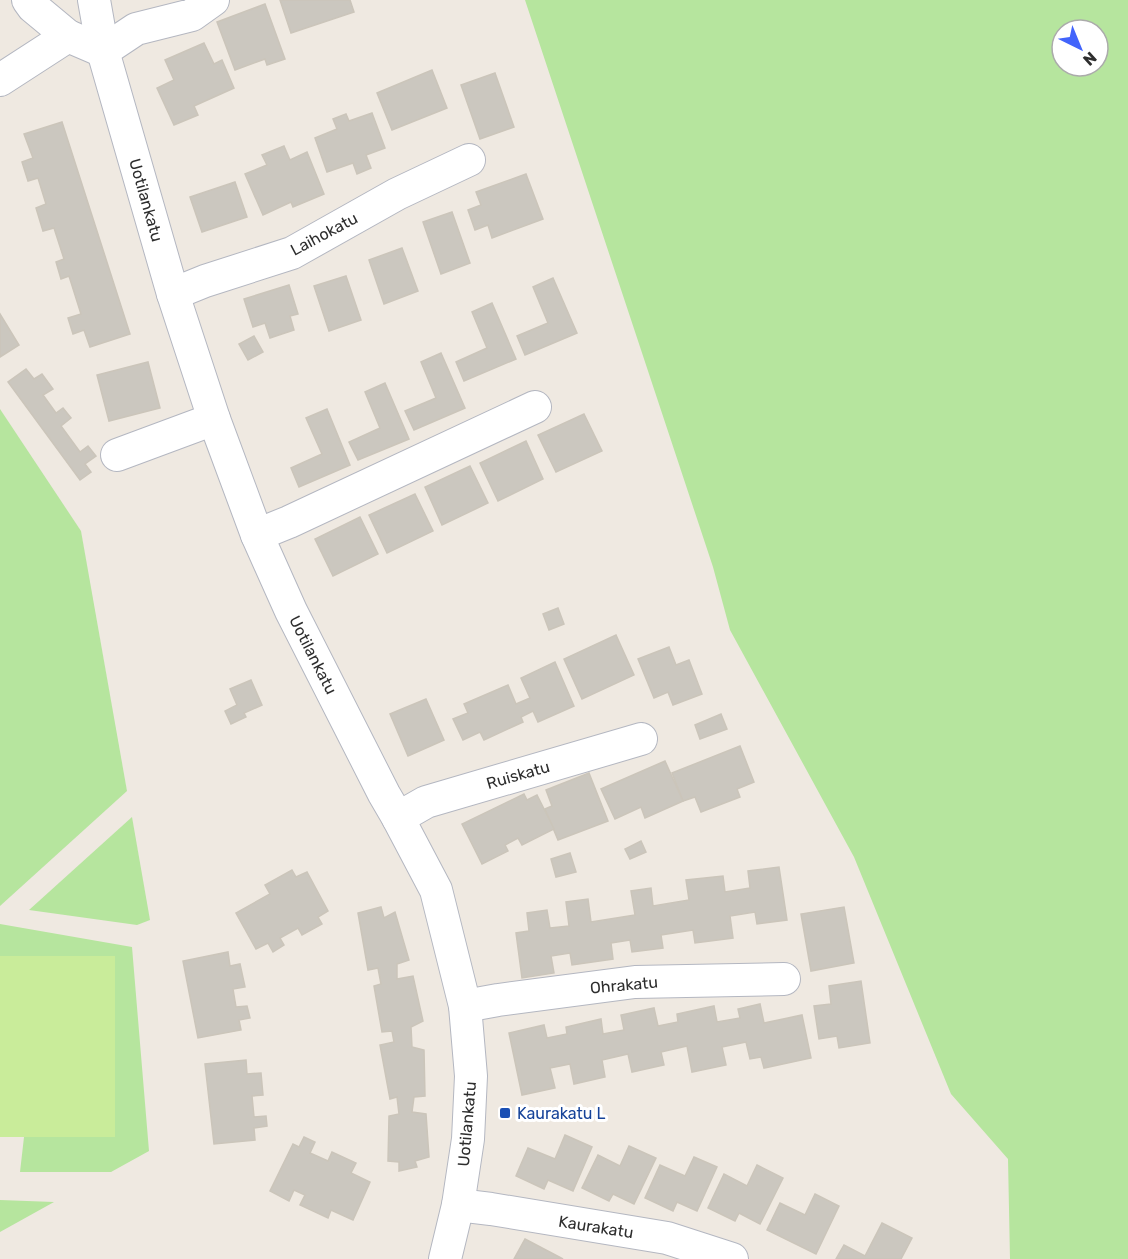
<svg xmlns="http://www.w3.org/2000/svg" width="1128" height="1259" font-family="Rubik,sans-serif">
<rect width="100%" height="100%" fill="#efe9e1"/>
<!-- green -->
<g fill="#b6e59e" fill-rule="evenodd">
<path d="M525,0H1128V1259H1010L1008,1159L951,1094L854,857L730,630L713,567ZM1062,30H1098V66H1062Z"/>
<polygon points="0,409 81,531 127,791 0,906"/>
<polygon points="132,817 150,920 137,925 29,910"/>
<polygon points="0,924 132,947 149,1151 111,1172 20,1172 24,1137 115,1137 115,956 0,956"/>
<polygon points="0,1200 54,1202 0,1232"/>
</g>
<!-- pitch -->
<rect fill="#c9ec9a" x="0" y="956" width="115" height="181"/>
<!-- building -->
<g fill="#cbc7bf" stroke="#cbc5ba" stroke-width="1.5">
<polygon points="280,0 350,0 354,12 291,33"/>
<polygon points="265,4 285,59 267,65 265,59 235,70 217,22"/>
<polygon points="204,43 214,64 222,60 234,88 194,106 198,115 174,125 157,88 174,80 165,60"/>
<polygon points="432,70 447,108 392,130 377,93"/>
<polygon points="495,73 514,127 480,139 461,85"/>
<polygon points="372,113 385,148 366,155 371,168 357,174 353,163 327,172 315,138 337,129 333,119 346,114 349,121"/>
<polygon points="62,122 130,334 90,347 84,330 73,334 68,318 81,314 69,276 61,279 56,262 64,259 54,228 43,231 36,208 46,204 38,178 28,181 22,162 33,158 24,134"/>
<polygon points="284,146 290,160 307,152 324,194 293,207 291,202 263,215 245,174 267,165 262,155"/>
<polygon points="526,174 543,219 492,238 488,225 475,230 468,210 481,205 476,192"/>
<polygon points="235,182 247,217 202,232 190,197"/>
<polygon points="452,212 470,263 441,274 423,222"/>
<polygon points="402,248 418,291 384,304 369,260"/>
<polygon points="346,276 361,320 329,331 314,286"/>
<polygon points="553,278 577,333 525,355 517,336 548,323 533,287"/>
<polygon points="289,285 298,314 290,316 294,330 270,338 265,323 253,327 244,299"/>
<polygon points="492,303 516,359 464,381 456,362 487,348 472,312"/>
<polygon points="0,314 19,345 0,357"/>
<polygon points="254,336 263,352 248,360 239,344"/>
<polygon points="441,353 465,408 414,430 405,411 436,398 421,362"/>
<polygon points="148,362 160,408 109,421 97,375"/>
<polygon points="26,369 34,379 42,374 53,389 43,395 56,413 63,408 71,418 61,426 80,452 88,446 96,456 85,464 91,472 80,480 8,382"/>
<polygon points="385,383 409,439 358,460 349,442 380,428 365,392"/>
<polygon points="327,409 350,465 299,487 291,468 322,454 306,418"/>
<polygon points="584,414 602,451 556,472 538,435"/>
<polygon points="526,441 543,479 498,501 480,463"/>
<polygon points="470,466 488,503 442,525 425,487"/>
<polygon points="415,494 433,531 387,553 369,515"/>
<polygon points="360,517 378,554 333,576 315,539"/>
<polygon points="558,608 564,624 549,630 543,614"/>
<polygon points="616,635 634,675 582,699 564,659"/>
<polygon points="669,647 676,665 689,660 702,694 673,705 668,692 654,698 638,659"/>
<polygon points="555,662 574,706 538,722 533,711 521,717 523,722 484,740 480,732 463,740 453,719 468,713 464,704 508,685 516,704 530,698 521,678"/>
<polygon points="251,680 262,705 244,713 246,717 231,724 225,711 237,705 230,689"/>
<polygon points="426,699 444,740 408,756 390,714"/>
<polygon points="721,714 727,729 700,739 695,725"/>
<polygon points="740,746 754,782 737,789 740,797 701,812 695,797 683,801 672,773"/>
<polygon points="665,761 683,801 645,818 641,807 615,819 601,789"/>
<polygon points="589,773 608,821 558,840 545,809 552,806 546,790"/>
<polygon points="524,794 527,800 537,795 554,829 522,845 518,838 505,845 508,851 482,864 462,824"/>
<polygon points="641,841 646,852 630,859 625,849"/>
<polygon points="570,853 576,872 556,877 551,859"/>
<polygon points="779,867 787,920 757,924 755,912 730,916 733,938 695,943 693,930 661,935 663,948 632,952 630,940 611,943 613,959 572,965 570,953 551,956 554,973 522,978 516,933 529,931 527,913 547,910 550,928 569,926 566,902 588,899 591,922 635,915 631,891 651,888 653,906 689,900 686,880 723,876 725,892 750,888 748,871"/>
<polygon points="292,870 296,877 307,872 328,911 318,917 322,924 302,935 298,928 280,938 284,945 273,952 268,943 256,949 236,913 270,894 265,885"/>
<polygon points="381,907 384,918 395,912 409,960 397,964 397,979 413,976 423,1021 411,1027 412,1047 424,1050 425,1096 414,1097 412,1112 426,1114 429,1157 415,1161 417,1167 399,1171 399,1162 388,1161 389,1116 399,1114 397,1097 390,1099 380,1045 394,1042 392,1031 382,1032 374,986 381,984 378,968 368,970 358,913"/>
<polygon points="844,907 854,963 811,971 801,914"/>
<polygon points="228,952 230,966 240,964 245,987 233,989 236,1007 247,1006 250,1018 239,1020 241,1030 198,1038 183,961"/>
<polygon points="861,981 870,1043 839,1048 837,1036 819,1039 814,1006 831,1004 829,986"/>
<polygon points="760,1004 764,1023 802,1015 811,1058 764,1068 761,1057 750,1059 746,1042 722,1047 726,1065 692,1072 687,1046 661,1052 664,1065 632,1072 628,1054 602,1060 605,1077 574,1084 570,1064 550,1068 555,1088 522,1095 509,1033 544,1025 547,1038 567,1034 566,1027 601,1019 603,1034 624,1030 621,1015 654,1008 658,1026 678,1022 677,1014 714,1006 717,1022 740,1018 738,1009"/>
<polygon points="246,1060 247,1074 261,1073 263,1095 252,1096 254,1117 266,1116 267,1126 254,1128 255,1140 214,1144 205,1064"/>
<polygon points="565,1135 592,1147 573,1191 548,1180 544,1189 516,1176 528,1148 555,1159"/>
<polygon points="304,1137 315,1142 310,1153 328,1161 332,1152 356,1163 351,1173 370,1182 353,1220 331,1210 328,1218 300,1205 305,1195 294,1190 289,1201 270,1191 293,1144 299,1147"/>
<polygon points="629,1146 656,1158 634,1204 613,1194 609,1201 582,1188 598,1155 620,1166"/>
<polygon points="694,1157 717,1167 697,1211 677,1202 673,1211 645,1198 660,1165 685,1176"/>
<polygon points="757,1165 783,1178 760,1224 739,1213 735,1221 708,1208 724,1174 747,1186"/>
<polygon points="815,1194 839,1206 816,1254 767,1230 780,1203 805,1215"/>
<polygon points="882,1223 912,1238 901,1259 836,1259 844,1245 865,1256"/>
<polygon points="525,1239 563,1259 514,1259"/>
</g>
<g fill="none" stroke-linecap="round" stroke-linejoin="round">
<defs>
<g id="minor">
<polyline points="28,0 33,7 68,36 103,51"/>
<polyline points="94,0 103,51 173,294 214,419 257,535 291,611 384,794 398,818 436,890 465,1006 471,1076 468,1139 458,1205 445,1259"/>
<polyline points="103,51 136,29 192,15 213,0"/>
<polyline points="0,80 68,36"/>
<polyline points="173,294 205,281 292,253 397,194 469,160"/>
<polyline points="117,455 214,419"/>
<polyline points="257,535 289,522 535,407"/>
<polyline points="398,818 426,802 641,739"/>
<polyline points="465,1006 498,1000 635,982 784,979"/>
<polyline points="458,1205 491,1209 667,1238 732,1259"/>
</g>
</defs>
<!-- minor casing -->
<use href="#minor" stroke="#b4b7c1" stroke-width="34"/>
<!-- minor -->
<use href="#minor" stroke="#fff" stroke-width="32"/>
</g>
<!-- markers -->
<rect fill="#1a4fb4" stroke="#fff" stroke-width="2" x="499" y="1107" width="12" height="12" rx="3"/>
<g text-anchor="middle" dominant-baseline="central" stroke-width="6" stroke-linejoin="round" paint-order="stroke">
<!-- street labels -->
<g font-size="16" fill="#2e2e2e" stroke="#fff">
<text transform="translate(146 200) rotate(74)">Uotilankatu</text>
<text transform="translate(324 234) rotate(-28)">Laihokatu</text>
<text transform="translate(313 655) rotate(63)">Uotilankatu</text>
<text transform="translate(518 775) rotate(-16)">Ruiskatu</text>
<text transform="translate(624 985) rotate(-5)">Ohrakatu</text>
<text transform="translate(467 1124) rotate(-85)">Uotilankatu</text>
<text transform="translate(596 1227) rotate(9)">Kaurakatu</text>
</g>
<!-- transit labels -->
<g font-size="16" fill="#164399" stroke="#fff" text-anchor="start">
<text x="517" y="1113">Kaurakatu L</text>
</g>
</g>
<!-- north arrow -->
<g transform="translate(1080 48) rotate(137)"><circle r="28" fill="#ffffff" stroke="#ababab" stroke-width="1.5"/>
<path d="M0-4.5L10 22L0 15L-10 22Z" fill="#4264fb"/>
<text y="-9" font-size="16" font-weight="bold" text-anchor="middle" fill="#2e2e2e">N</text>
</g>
</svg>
